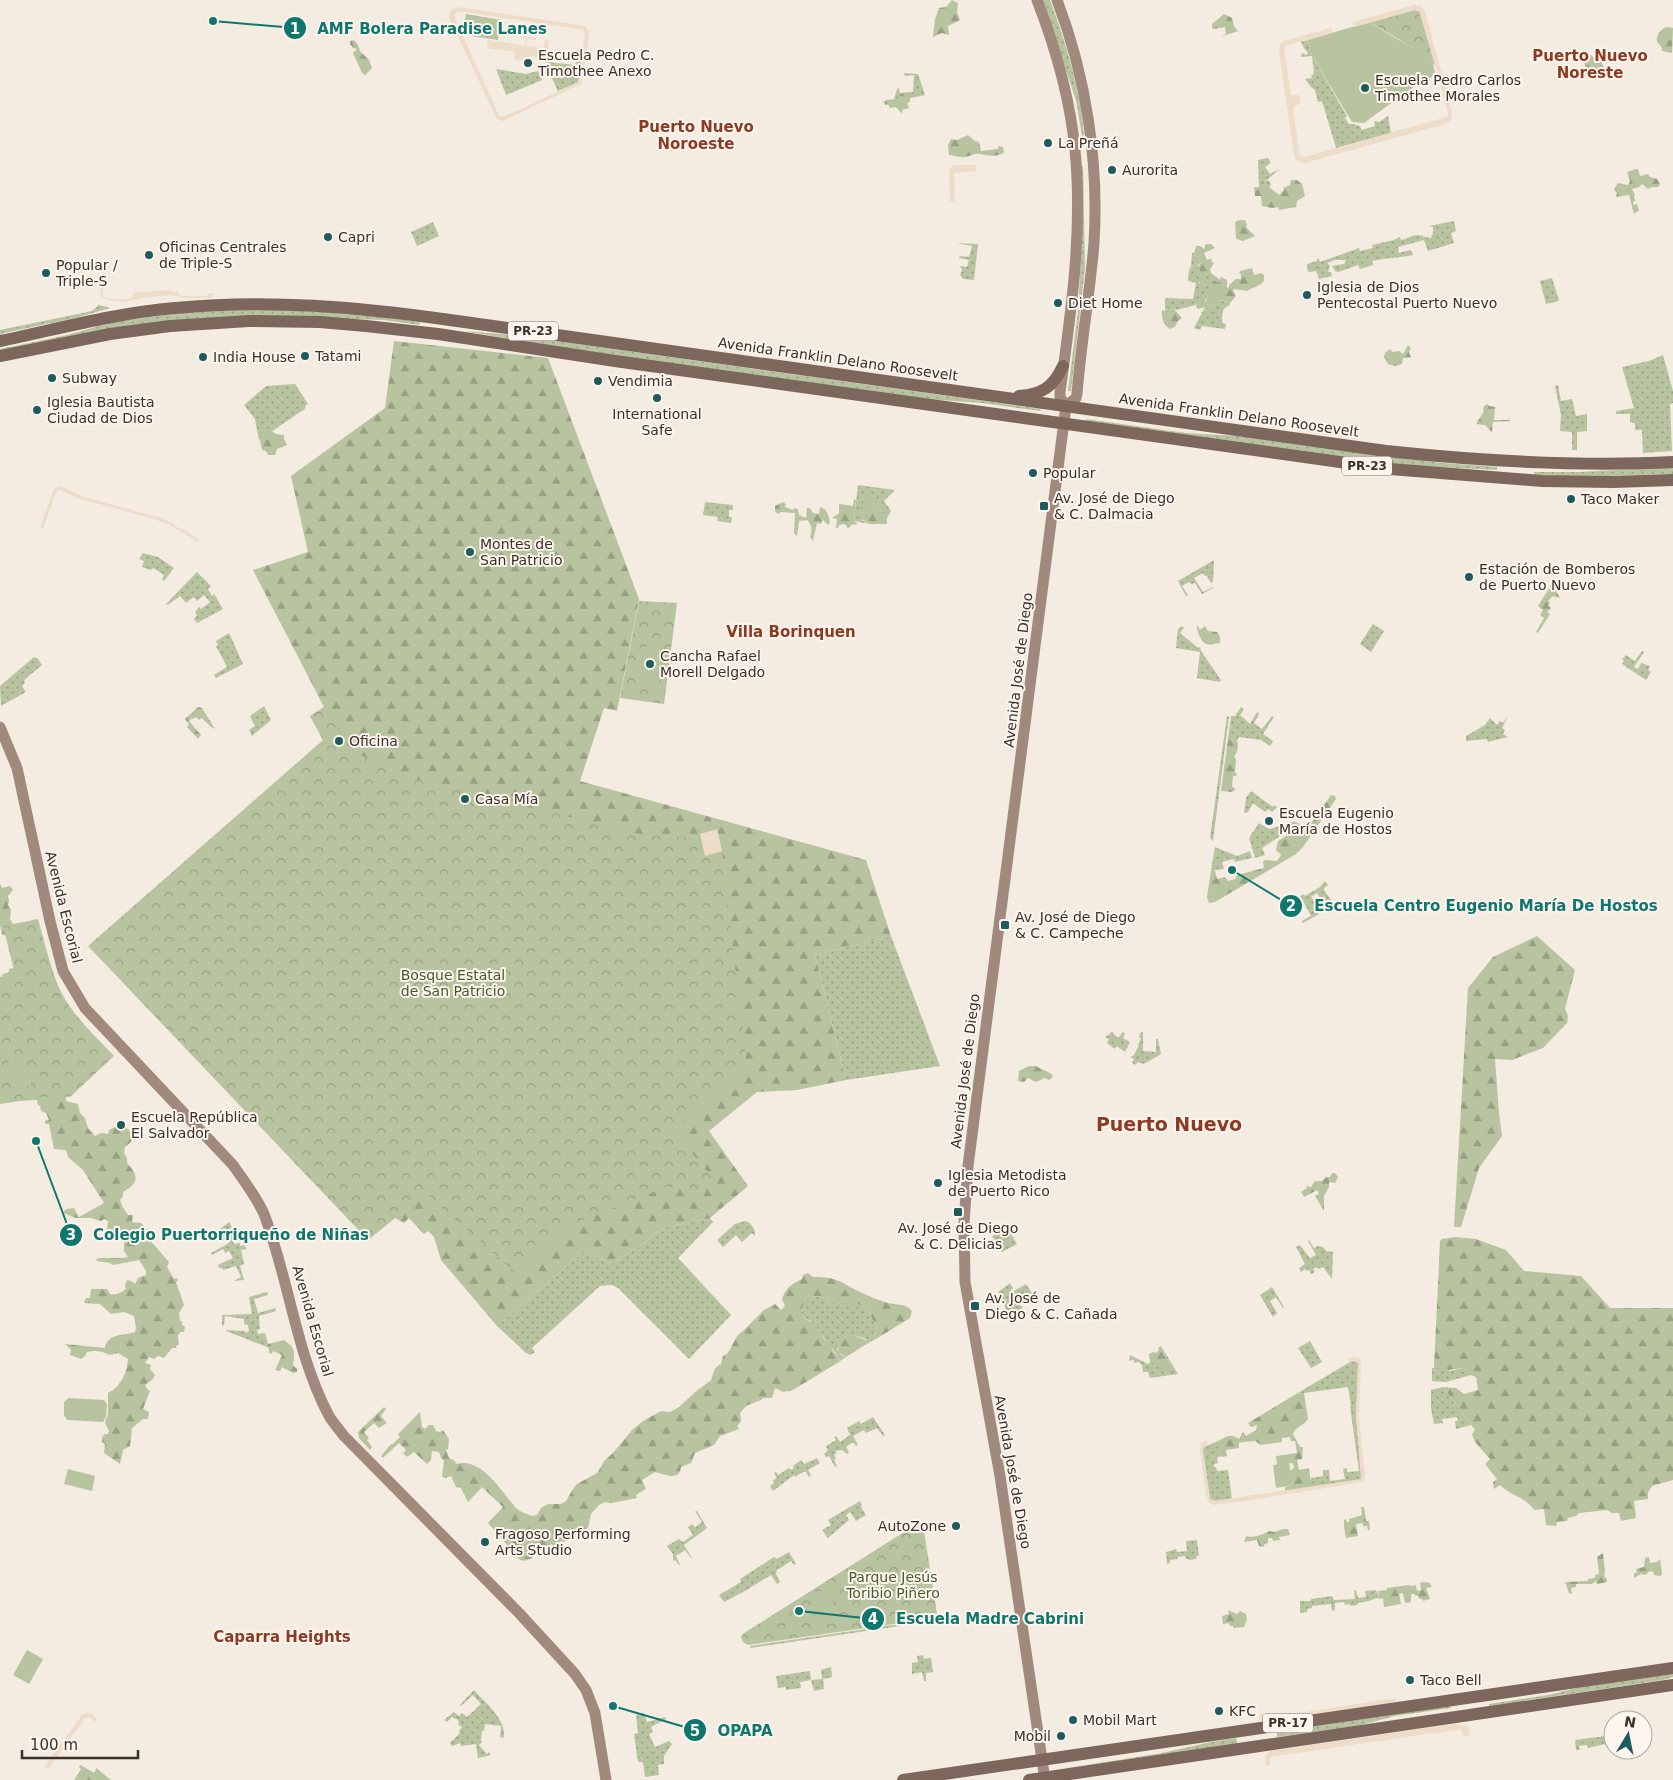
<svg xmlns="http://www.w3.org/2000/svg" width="1673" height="1780" font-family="'DejaVu Sans',sans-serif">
<defs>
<pattern id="grass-dots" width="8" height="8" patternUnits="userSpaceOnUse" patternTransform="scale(1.25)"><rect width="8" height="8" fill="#b8c4a0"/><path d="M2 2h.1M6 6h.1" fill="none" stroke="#97a083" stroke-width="1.8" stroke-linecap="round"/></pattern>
<pattern id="forest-firs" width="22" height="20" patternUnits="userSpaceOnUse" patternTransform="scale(1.25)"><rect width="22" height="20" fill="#b8c4a0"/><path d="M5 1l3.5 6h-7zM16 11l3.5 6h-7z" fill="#97a083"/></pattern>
<pattern id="park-crowns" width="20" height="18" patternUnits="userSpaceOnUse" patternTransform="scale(1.25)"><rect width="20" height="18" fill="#b8c4a0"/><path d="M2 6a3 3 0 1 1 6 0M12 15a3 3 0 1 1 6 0" fill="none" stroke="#97a083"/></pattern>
</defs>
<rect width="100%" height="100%" fill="#f4ebe1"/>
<!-- grass -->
<g fill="url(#grass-dots)">
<path d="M1042,0H1050C1066,43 1080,89 1084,135L1082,136L1076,100Z"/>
<polygon points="1308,40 1312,56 1347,116 1345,118 1349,124 1355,124 1355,125 1360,126 1362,130 1375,126 1374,121 1379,122 1388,116 1391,133 1336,148 1322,101 1318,102 1315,90 1311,87 1305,79 1312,78 1311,75 1314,74 1312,56 1301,57 1301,55 1303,53 1306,55 1308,53 1304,48 1301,42"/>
<polygon points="579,48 583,48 579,82 558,91 547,68 547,62 575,65"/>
<polygon points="496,69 526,74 538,71 542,80 506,95"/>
<polygon points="904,73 918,74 925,95 902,100 894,99 897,89 899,88 900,93 913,92 914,75 905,76"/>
<polygon points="1268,158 1271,163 1265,167 1270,174 1280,169 1264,182 1265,187 1261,189 1259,188 1258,160"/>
<polygon points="1083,166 1085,268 1071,391 1068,391 1078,311 1082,239 1081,167"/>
<path d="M1454,221L1456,231L1451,233L1454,243L1428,251L1424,240L1398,247L1399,253L1411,250L1413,255C1398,258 1386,258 1372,261L1373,265L1360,269L1358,265L1338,272L1335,271L1332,266L1344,264L1346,260H1335L1327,263L1330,266L1328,272H1331L1332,276L1319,279L1316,271L1308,272L1307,264L1317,261V259H1319L1320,262L1359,248L1360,251L1373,248L1372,245L1394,240L1400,237L1401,240C1408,239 1411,235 1418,235C1423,235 1425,238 1431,238L1433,233V227L1429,226Z"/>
<polygon points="433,222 439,236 417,246 411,232"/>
<polygon points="956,243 978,244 974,280 963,279 960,275 962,270 960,266 967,267 969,260 959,258 960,256 969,257 972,246"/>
<polygon points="1192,253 1194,253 1201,263 1197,266 1200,269 1200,272 1211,273 1220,280 1219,283 1204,280 1199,282 1200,284 1208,285 1208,296 1204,302 1197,303 1196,305 1176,310 1173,308 1169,312 1168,308 1166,308 1165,311 1165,298 1193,299 1196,283 1188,281 1189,269 1191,268"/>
<polygon points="1552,278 1559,301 1546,304 1540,281"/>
<path d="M1221,300L1230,303V305C1220,309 1223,314 1222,323L1226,324L1225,329L1202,326L1200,330L1194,328L1205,307L1211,308L1215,303Z"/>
<polygon points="99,305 110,308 79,317 0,334 0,330 92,311"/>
<polygon points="235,310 278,310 354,313 420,322 419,325 384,320 283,317 0,351 0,349 67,335 113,322 180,313"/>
<polygon points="463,331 513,335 1041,409 1040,411 982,403 927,399 607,355"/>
<polygon points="1663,355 1673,391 1673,403 1670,404 1672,451 1643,453 1642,430 1635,430 1635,423 1630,422 1630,414 1616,414 1616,411 1634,408 1622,367 1649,361"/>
<polygon points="295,384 308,404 305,406 306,408 259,440 255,419 244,405 266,386"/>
<polygon points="1558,385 1561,401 1572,399 1576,416 1587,414 1587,431 1577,432 1577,450 1572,450 1572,432 1560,431 1561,415 1555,386"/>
<polygon points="1086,419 1186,433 1238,436 1443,463 1497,467 1497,470 1401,465 1086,422"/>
<polygon points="1673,467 1673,474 1608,476 1534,475 1534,472 1580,472"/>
<polygon points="858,485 895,490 884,501 891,511 887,518 874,503 864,502 861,508 862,520 870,524 854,521"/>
<polygon points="705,502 733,505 733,510 729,510 729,517 732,517 731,523 717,521 718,517 703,515"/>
<polygon points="143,553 158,557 174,568 164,581 162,579 164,575 153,568 151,570 142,567 144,561 139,559"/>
<polygon points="1214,560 1213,581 1211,583 1207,576 1205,576 1203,573 1194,578 1203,592 1213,587 1213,588 1202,594 1195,583 1191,584 1189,582 1182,586 1188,595 1186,596 1178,581"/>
<polygon points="197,572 211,586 208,589 212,596 214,594 223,609 197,623 194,619 197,615 195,612 199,607 201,609 210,602 204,595 197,601 194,597 186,603 180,596 169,604 165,605"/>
<polygon points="1373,624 1384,631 1371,652 1360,644"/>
<polygon points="1182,626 1184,628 1180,633 1198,648 1200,647 1201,651 1221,680 1220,682 1197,678 1200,652 1176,648 1178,629"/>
<polygon points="229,633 243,664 216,678 214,675 227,667 216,646 218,645 216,641"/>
<polygon points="1642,651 1644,652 1634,667 1638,669 1641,663 1650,666 1648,670 1651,672 1646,680 1622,664 1624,661 1622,659 1626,655 1635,661"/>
<polygon points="34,657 38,659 42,665 24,680 25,683 22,686 26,692 1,706 0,686"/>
<polygon points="264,706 271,720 252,736 249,730 255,726 250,716"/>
<polygon points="1241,707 1244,709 1240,715 1250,724 1257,712 1259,714 1254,723 1262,729 1272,716 1274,717 1263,734 1273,741 1270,746 1261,740 1239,737 1237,740 1228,739 1231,716 1235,716"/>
<polygon points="1227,716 1229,717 1213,841 1210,838"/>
<polygon points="1508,716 1502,728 1505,730 1503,734 1508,737 1488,742 1487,739 1466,741 1466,736 1485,725 1490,718 1497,725 1500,721 1503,723"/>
<polygon points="1251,791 1273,807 1274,805 1277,807 1272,812 1268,809 1265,812 1253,803 1248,812 1244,813 1246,798"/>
<polygon points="1259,823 1269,829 1288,824 1291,829 1262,848 1265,855 1255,858 1249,838"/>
<polygon points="1215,847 1237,856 1250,851 1252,858 1235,862 1234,859 1222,862 1224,869 1211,871"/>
<polygon points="1325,881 1328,885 1324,888 1324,890 1334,904 1327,909 1317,893 1311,897 1318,907 1315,910 1319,914 1303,923 1302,921 1311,916 1303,901 1295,906 1297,911 1295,912 1289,902 1304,894 1305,896 1320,887"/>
<polygon points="891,936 940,1066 846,1080 815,955"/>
<polygon points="1112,1032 1118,1038 1123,1032 1125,1034 1123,1038 1130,1042 1125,1052 1117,1046 1115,1049 1107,1043 1109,1039 1105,1037"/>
<polygon points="1141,1032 1143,1033 1143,1051 1156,1052 1156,1039 1158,1039 1161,1054 1144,1064 1138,1062 1135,1065 1132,1063 1134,1059 1130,1057 1133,1056 1139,1046 1138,1045 1141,1038 1139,1037"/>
<polygon points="710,1218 713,1222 678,1258 731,1315 689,1359 618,1288 612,1285 600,1286 532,1348 535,1352 530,1355 525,1352 497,1326 584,1251 611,1264 640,1246 663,1228"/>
<path d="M745,1221C751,1222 756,1230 755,1236L752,1233L742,1242L736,1235L723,1247L717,1240L735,1224Z"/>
<polygon points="229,1222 232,1227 229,1229 231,1231 234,1233 239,1231 235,1234 237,1238 233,1240 234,1244 240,1243 240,1246 244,1245 247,1249 241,1250 244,1264 240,1266 244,1280 234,1281 241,1277 236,1266 223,1270 222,1268 219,1268 218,1265 233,1258 229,1251 225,1253 223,1249 212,1255 211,1253 229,1243 227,1239 223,1241 219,1234 209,1241 207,1239"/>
<polygon points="1008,1229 1017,1244 1002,1252 992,1236"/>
<polygon points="1309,1240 1314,1248 1318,1246 1323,1247 1326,1251 1333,1252 1332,1279 1323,1267 1319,1269 1317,1267 1313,1269 1315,1272 1311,1274 1309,1270 1307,1271 1305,1269 1301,1272 1299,1268 1305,1264 1296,1247 1300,1245 1310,1258 1316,1255 1308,1241"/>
<polygon points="1010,1283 1013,1288 1011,1290 1012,1292 1026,1284 1035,1298 1027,1293 1024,1296 1020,1293 1015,1299 1019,1302 1018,1304 1023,1307 1021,1310 1007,1313 1002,1298 998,1292"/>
<polygon points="1272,1287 1284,1307 1283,1308 1276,1297 1270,1301 1277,1313 1273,1317 1260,1295"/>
<polygon points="267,1292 268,1295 254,1299 258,1313 275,1308 276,1311 259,1316 260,1329 257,1330 258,1334 265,1333 268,1344 267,1347 226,1331 226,1330 244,1331 246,1333 249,1331 248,1325 244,1324 244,1319 225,1316 224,1326 222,1325 222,1315 252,1314 249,1297"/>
<path d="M810,1296L822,1297L834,1303H856L866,1308L876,1325L877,1330L874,1335L876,1339L865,1345V1342L867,1340C853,1333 842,1332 837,1349L841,1355L846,1357L839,1362L840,1359L811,1321L804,1318L801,1313L804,1301Z"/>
<polygon points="1310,1341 1322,1362 1311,1368 1298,1348"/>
<polygon points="1161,1346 1178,1374 1150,1378 1148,1372 1143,1372 1142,1365 1139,1362 1134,1363 1134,1360 1129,1361 1130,1355 1148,1364 1151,1362 1167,1367 1170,1363 1165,1356"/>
<polygon points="1355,1361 1358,1363 1356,1416 1362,1476 1360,1480 1309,1488 1311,1478 1323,1476 1323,1470 1329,1470 1330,1481 1345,1479 1343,1469 1347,1468 1347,1472 1359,1471 1350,1406 1351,1406 1348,1387 1296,1394 1350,1362"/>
<polygon points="1445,1363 1450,1371 1463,1368 1471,1375 1446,1382 1432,1381 1432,1368 1438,1368"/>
<polygon points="1443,1387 1471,1425 1456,1429 1455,1421 1458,1421 1457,1417 1442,1419 1443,1423 1434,1424 1431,1408 1431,1390"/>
<polygon points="873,1417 885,1435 883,1436 877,1428 866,1433 864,1430 853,1436 858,1445 856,1446 853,1442 846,1447 849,1452 847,1454 842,1450 835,1451 837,1453 834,1455 836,1458 834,1460 837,1466 835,1467 829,1456 826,1457 824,1454 828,1450 826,1446 836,1440 834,1437 836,1436 840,1442 850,1435 847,1428 859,1421 861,1424"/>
<polygon points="1218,1441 1225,1445 1220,1448 1219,1452 1222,1456 1217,1457 1218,1463 1214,1464 1214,1467 1216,1467 1217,1471 1228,1470 1232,1499 1216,1501 1210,1499 1203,1451 1204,1447"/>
<polygon points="817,1458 820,1463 808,1470 811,1475 809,1477 806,1472 803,1472 795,1477 794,1475 773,1491 770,1486 774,1483 773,1480 777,1478 774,1473 776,1472 778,1475 789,1468 791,1470 794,1468 793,1466 801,1460 804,1464"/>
<polygon points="860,1501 862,1505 861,1507 866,1515 856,1521 850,1512 846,1515 849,1520 828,1538 822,1530 831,1525 828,1520"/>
<polygon points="695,1511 697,1511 707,1528 684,1545 692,1558 691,1558 685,1550 676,1556 680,1565 679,1565 675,1560 673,1561 673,1554 667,1546 679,1539 683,1542 693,1535 688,1527 692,1524 695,1527 702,1522"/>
<polygon points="1197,1540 1199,1555 1196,1557 1196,1559 1189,1560 1188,1559 1186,1559 1185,1556 1177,1557 1178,1559 1170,1560 1170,1563 1167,1564 1166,1552 1176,1549 1177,1552 1187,1551 1186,1541"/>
<polygon points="789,1552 796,1564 794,1565 791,1561 777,1570 776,1574 780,1582 777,1584 771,1575 745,1591 724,1602 719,1595 741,1582 740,1579 774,1557 777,1559"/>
<path d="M1354,1590H1356L1358,1598L1366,1597L1365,1591L1376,1590L1379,1597L1369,1601L1358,1603L1357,1605L1350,1606V1604L1345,1605L1344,1602L1335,1603V1610L1332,1611L1331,1604L1312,1606V1608L1307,1609V1612L1300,1613V1601H1310L1311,1599C1318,1598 1325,1597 1332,1596L1334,1600L1355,1599Z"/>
<polygon points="934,1619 934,1621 750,1648 750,1646"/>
<polygon points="923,1655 924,1659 931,1658 933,1672 926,1673 926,1681 924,1681 922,1672 912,1674 912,1663 918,1662 917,1656"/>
<polygon points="831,1667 832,1677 823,1679 824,1689 814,1691 811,1680 800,1682 801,1688 786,1690 786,1687 778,1688 776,1676 810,1671 811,1680 822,1679 821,1670"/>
<polygon points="1673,1673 1673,1677 1663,1680 1489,1706 1489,1704 1548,1695 1589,1685"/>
<path d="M474,1690C486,1704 506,1718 504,1738L500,1737L501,1726L485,1724L484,1731H482L481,1740L482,1742L479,1745L487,1754L489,1752L491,1755L478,1758L476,1744L461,1746L460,1743L452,1746L450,1743L460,1733L459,1731L462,1727L458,1724L459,1722L456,1718L455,1719L452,1717L447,1722L444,1720L454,1712L459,1716L462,1713L467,1717L481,1704L473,1695L461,1706L460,1705Z"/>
<polygon points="1450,1706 1451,1708 1395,1716 1354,1727 1277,1737 1277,1732"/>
<polygon points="644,1713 647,1722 665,1717 666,1719 651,1727 653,1732 649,1734 655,1747 669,1741 672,1744 664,1756 664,1764 658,1765 659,1775 645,1777 643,1762 638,1762 634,1734 638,1733 636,1715"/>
<polygon points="1613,1735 1613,1739 1610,1740 1610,1743 1588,1748 1587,1745 1579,1746 1580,1750 1576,1750 1575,1740"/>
<polygon points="1236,1738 1238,1744 1062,1769 1162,1753 1211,1742"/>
</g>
<!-- forest -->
<g fill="url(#forest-firs)">
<polygon points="952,0 958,3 957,12 960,20 948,26 949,35 942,33 933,37 935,19 939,8 946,7"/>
<polygon points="1224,14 1232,18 1234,26 1238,31 1220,37 1226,34 1225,27 1214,29 1212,28 1212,24"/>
<path d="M1666,27L1673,28L1672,53L1662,51L1661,46L1657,42C1656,35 1660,30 1666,27Z"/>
<polygon points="354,40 358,45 360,51 369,60 372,68 365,75 362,73 353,53 357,49 353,48 350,44 350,41"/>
<path d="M1590,54L1596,60H1601L1600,56L1603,57L1602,63L1605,69L1598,71H1594L1583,78L1581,75C1585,66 1587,69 1583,60H1576L1574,57L1576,58Z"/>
<polygon points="902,93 907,94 910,97 910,102 907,103 909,108 902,110 903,112 901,113 896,107 890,108 888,104 886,105 883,102 886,100 897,99"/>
<path d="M968,135L975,141L979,142L981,151L998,149V146L1003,147L1004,153C995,157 990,156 980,154C975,153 969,157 964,157C958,158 954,155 949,155L948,145L951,139L957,140Z"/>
<polygon points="1636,169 1638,169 1640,176 1648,174 1650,177 1657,179 1660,184 1658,187 1651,187 1648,189 1642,184 1639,187 1632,189 1635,195 1634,196 1635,201 1633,202 1634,205 1637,204 1639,211 1636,212 1634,214 1629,195 1616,197 1617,193 1614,189 1618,183 1628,185 1630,181 1627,172"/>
<polygon points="1268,180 1271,185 1269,187 1279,195 1284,190 1283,188 1290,185 1291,180 1297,180 1302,184 1305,196 1297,201 1296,207 1279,210 1278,207 1272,208 1262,206 1261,196 1255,196 1254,187 1264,188 1264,182"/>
<polygon points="1239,220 1245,220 1247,225 1246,227 1255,236 1243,241 1236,239 1235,222"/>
<polygon points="1206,244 1211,244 1215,248 1204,253 1207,260 1212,258 1211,261 1214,263 1210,269 1211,273 1208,276 1203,275 1200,272 1200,269 1197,268 1201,263 1194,253 1196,246 1200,246 1204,249"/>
<path d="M1252,268L1254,275L1261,273L1264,275V281C1259,287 1253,287 1247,291L1234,289L1233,290L1236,296L1230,303L1221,300L1215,303L1211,308L1206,307L1198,309L1196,307L1197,303L1206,301L1208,296V285L1200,284V281C1205,279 1214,279 1218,283L1221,277L1227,280V287L1229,288V285L1236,279H1241V274L1239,273L1240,271Z"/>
<path d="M1166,308L1169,309V312L1173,308L1182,318L1178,321L1175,327L1170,329C1163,325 1161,317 1162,310L1165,311Z"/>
<polygon points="394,341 548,358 639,599 617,711 604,708 580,781 866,860 891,936 815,955 846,1080 797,1090 757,1092 709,1131 748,1186 710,1218 663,1228 640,1246 611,1264 584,1251 497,1326 441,1260 434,1237 428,1231 424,1234 409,1218 404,1223 395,1218 368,1240 325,740 310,716 324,707 253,570 308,552 291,476 385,408"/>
<polygon points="1408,345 1411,348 1409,352 1411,357 1403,358 1402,364 1395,366 1388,364 1384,357 1385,353 1390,349 1392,352 1399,351 1403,354"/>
<polygon points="1488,404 1489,406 1495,407 1494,420 1509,420 1509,416 1510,421 1493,422 1492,432 1485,425 1476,424 1483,413 1484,406"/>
<polygon points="265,428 269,429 276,434 284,435 284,439 287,445 277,449 275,455 268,455 266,451 262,450 260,440 262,430"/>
<polygon points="868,496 875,498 874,503 887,518 887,524 870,524 857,516 858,509 861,508 865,497"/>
<polygon points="854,499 856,500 854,521 858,524 851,525 848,529 845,524 839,525 838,528 836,528 837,519 832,518 839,513 839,504 853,506"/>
<path d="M783,502L786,504L785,507L793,510L794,508L798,509L799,515L806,518L807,508H810L813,513L819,514L820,507C828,509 829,517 830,523L828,525L823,520L821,524L817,523L813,541L810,537C812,530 813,526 807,520L799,521L797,536L794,533L795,513L781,512L778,514L775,511V506Z"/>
<polygon points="1552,587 1555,587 1555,589 1558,589 1556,591 1560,598 1553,596 1548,601 1550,603 1548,605 1551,608 1547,612 1550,614 1538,633 1536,632 1544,618 1540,615 1543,610 1538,606 1548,590"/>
<path d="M1197,625L1200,630L1205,626L1208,631L1217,632L1220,637V643C1216,643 1210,646 1206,644C1201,641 1196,631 1197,625Z"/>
<polygon points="198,707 202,708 215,729 211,727 202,718 199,720 196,717 193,719 192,718 189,721 201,735 198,739 187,727 189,724 185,719"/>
<path d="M1228,739L1237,740C1239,746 1238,751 1234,757L1236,759L1235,773L1237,774L1236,776H1233L1232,787L1235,788V790L1232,792L1221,791Z"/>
<path d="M1331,795L1335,796L1336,799L1303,847L1296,854L1215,902L1209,903L1207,897L1211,871H1215L1217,879L1225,877L1228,881L1235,879L1237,875L1264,868L1263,862L1265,860L1277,861L1281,855L1276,850L1278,841L1286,836L1287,832L1291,829L1288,824C1295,818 1301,826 1307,829L1314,819L1307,814L1308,812L1312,809L1318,814Z"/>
<polygon points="0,883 2,888 10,886 13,890 8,896 9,901 8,905 11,910 10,919 13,924 7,929 7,935 2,935 0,925"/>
<polygon points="1537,936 1575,970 1565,1009 1568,1016 1567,1023 1543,1048 1512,1060 1495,1059 1499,1113 1502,1136 1479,1168 1461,1227 1454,1227 1468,988 1493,957"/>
<path d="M13,968L20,970L66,1095V1101L78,1104L80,1113L85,1118L88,1128L95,1136L101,1133L108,1134L109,1130L119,1125L128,1129L133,1136L131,1142L125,1147L124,1153L127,1158V1163C139,1176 139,1183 123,1192V1196L120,1200L122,1206L128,1215H133L132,1222L141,1223L147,1229L149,1236L148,1238L169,1262L167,1267L174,1279L177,1278L178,1281L176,1282L184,1305L179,1313L180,1321L183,1322L181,1324L185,1327L184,1332H181L178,1335L179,1345H177L176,1348H172L164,1358L158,1356L154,1359L149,1357L145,1363L151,1365L150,1369L155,1375L153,1379L145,1385L147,1389L150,1391L143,1409L149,1412L148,1419H143L132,1428L130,1446L123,1450L120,1464L104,1453L105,1444L102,1442V1437L105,1434H108L109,1431L105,1423L108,1414V1393C121,1387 127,1372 128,1359L118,1353L109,1355C103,1351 94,1350 87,1352L85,1356L81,1359L70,1355L71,1350L65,1344L105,1348C108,1333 122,1336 135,1332L136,1328L134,1316L124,1312L111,1314L100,1304L84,1303L86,1298H90L91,1289H107L110,1294C116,1295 122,1293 126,1289L125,1285L127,1280L131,1281L135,1284L138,1278L146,1275V1271L139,1260L113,1265L110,1263L97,1261L96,1259L99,1258H123L128,1257L124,1251V1239H118L116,1233L107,1231L108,1221L104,1219L101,1221L91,1218H76L63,1213L66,1209L74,1208L79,1217L104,1203L83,1170L68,1157L66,1150L54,1149L49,1124H45V1121L49,1120L46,1113L41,1111L40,1106L38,1105L37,1100L18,1101L5,977L1,975L9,972V969Z"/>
<path d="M1029,1066H1036C1041,1070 1050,1071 1053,1076L1049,1080L1045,1078L1036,1082L1028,1078L1024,1082L1018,1081L1019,1071Z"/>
<polygon points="1332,1173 1335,1173 1338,1177 1335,1183 1329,1182 1329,1187 1324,1196 1324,1211 1315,1196 1319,1194 1317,1190 1304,1197 1301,1192 1307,1188 1306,1186 1311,1187 1315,1181 1322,1181 1326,1177 1330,1177"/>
<path d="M1455,1237L1476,1239L1506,1250L1524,1271L1581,1276L1610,1308H1673V1480L1652,1486L1648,1493V1499L1634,1501L1636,1518L1621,1521L1619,1513H1612L1607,1510L1579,1513L1576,1516L1568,1518L1567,1521L1557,1522L1556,1526L1546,1525L1544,1509L1534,1510C1526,1497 1511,1496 1500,1485L1494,1489L1493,1482L1497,1479L1485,1464L1490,1459L1475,1442L1472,1434L1475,1430L1443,1387L1456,1388L1464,1394L1478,1390L1476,1377L1468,1374L1463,1368L1448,1370L1445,1363L1440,1368H1434L1440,1241L1442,1239Z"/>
<path d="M808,1273L813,1277C821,1277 828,1277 836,1280C844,1282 849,1287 856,1290C865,1294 875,1299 885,1302C895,1306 905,1302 912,1311L910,1318L876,1339L874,1336L877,1330L876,1325L866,1308L856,1303H834L822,1297L810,1296L804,1301L801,1313L804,1318L815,1324L824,1339L831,1345L832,1350L840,1359L839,1362L793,1390L783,1392L775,1388L772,1398H763L761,1400L746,1406L740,1413L741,1421L737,1426L739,1429L720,1436L714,1445L695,1453L691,1463L681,1467C680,1482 664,1474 655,1472L642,1480L646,1489L636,1495L637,1498L611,1503L605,1502L599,1505L591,1514L588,1528L564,1542L560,1541L558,1547L554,1550L552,1544C541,1547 532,1564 520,1560L488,1523L503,1507L482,1487L468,1502L461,1488L456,1487L451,1476L445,1478L442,1477L444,1461L441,1458L439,1452L432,1451L431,1460L427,1464L414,1452L407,1457L403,1453L406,1450L399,1443L383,1458L381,1456L391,1444L392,1445L400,1437L398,1434L420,1412L422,1427L425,1429L429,1425H433L436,1431L440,1432L443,1430L449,1439L448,1449L446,1450L449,1458L455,1461L456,1464C482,1456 502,1493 517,1509C521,1512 527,1514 532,1516L537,1515L541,1508L548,1504H561L566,1501L573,1489L577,1484L597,1473L605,1460L613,1453L632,1430L643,1421L661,1411L670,1412L679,1407L694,1393L711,1380C714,1372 713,1368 721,1364L723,1356L728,1353L737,1336L743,1331L764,1310L775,1304L781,1310L785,1306L782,1299C786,1288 791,1284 802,1279L803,1275Z"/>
<path d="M852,1334L867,1341L865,1342V1345L846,1357L839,1353C836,1343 843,1335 852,1334Z"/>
<path d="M284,1340C295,1349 295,1348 293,1365L297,1369V1372L293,1373L282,1367L280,1371L275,1370L282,1355L273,1351L272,1354L269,1353V1349L267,1347L268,1344Z"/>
<path d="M1161,1346L1165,1356L1170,1363L1166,1372C1159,1371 1157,1363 1150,1362L1149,1354L1153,1352L1157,1353L1159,1349L1158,1348Z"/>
<path d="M1304,1393L1308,1419C1305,1425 1296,1426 1293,1434L1300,1447H1303L1302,1459L1297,1460L1299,1470L1309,1468L1311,1484L1309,1488L1285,1491V1487L1293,1485L1290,1471L1294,1468L1293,1463L1277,1465L1276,1456L1297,1453L1295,1441H1291L1290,1437L1282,1438V1442L1261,1445L1255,1441C1250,1442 1244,1441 1239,1443V1448L1226,1450L1227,1456L1222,1457L1219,1452L1220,1448L1224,1445L1218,1441C1227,1436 1231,1433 1239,1439L1243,1432L1246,1436L1256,1430L1257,1425L1251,1427L1248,1423L1296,1394Z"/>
<polygon points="384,1407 386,1409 381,1416 387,1423 379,1428 374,1423 364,1432 369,1438 367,1440 372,1447 370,1450 359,1438 358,1432"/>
<polygon points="1361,1507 1364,1507 1366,1521 1369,1521 1370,1529 1368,1531 1367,1526 1363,1526 1363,1523 1356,1524 1358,1536 1346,1538 1344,1527 1344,1520 1346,1519 1347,1522 1349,1522 1349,1519 1362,1515"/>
<path d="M1283,1529H1288L1290,1535L1279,1537L1280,1540L1273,1541L1272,1538H1268V1543L1265,1544L1263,1547L1259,1546L1257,1540L1244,1542L1246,1536C1254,1538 1262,1535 1269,1531L1275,1532Z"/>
<polygon points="1603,1553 1605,1572 1604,1576 1607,1579 1607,1582 1597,1584 1596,1581 1592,1584 1576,1584 1576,1587 1571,1588 1572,1594 1569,1593 1565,1582 1588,1581 1588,1579 1595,1578 1595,1575 1599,1574 1597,1557"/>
<polygon points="1649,1557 1650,1563 1657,1562 1660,1559 1662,1574 1660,1576 1654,1575 1653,1571 1648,1572 1646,1575 1641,1574 1634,1578 1634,1573 1637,1573 1636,1569 1644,1567 1645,1558"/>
<polygon points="1423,1582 1430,1583 1432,1587 1426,1588 1430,1599 1423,1601 1422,1599 1420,1599 1417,1595 1416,1596 1414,1594 1411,1594 1411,1602 1405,1603 1403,1593 1399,1594 1401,1604 1384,1607 1383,1598 1378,1599 1379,1597 1378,1591 1387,1590 1387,1588 1409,1585 1410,1586 1416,1585 1417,1591 1421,1590 1420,1583"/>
<polygon points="1228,1610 1237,1614 1240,1611 1246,1614 1247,1620 1244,1627 1233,1628 1233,1626 1230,1626 1229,1623 1223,1624 1222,1616 1229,1614"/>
<polygon points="80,1765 93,1772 95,1772 96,1768 111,1780 74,1780 81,1769 79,1767"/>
</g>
<!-- park -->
<g fill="url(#park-crowns)">
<path d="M1415,10L1421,12L1435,64L1433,65C1414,47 1392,35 1369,22Z"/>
<polygon points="639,601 677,603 664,704 620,698"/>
<polygon points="324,707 351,751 414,779 639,834 700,838 717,829 722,852 747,1068 673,1129 713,1179 699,1189 666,1187 571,1225 517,1274 425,1193 368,1240 88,946 323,740 310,716"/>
<path d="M38,919C44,940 49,962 57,983C68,1011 93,1034 114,1056L70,1097H46L0,1104V977L15,974L3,926Z"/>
<polygon points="920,1522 923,1525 937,1614 935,1618 748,1645 743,1642 741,1637 744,1633"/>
</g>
<!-- garden -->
<g fill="#b8c4a0">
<polygon points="466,14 501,20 498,40 463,35"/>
<polygon points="1369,22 1422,54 1433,65 1436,75 1416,85 1364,123 1352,122 1312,56 1308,40"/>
<polygon points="641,646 661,647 659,683 639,682"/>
<polygon points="25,1055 31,1085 13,1089 8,1058"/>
<polygon points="69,1398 104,1400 107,1404 106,1417 103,1422 67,1420 64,1415 64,1402"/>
<polygon points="1289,1463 1293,1485 1276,1488 1273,1465"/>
<polygon points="68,1469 95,1476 92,1491 64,1484"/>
<polygon points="831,1589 836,1623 817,1625 812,1592"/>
<polygon points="27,1650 43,1659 29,1684 13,1675"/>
</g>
<!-- plaza -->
<g fill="#ecdcc8" fill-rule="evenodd">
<polygon points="1414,5 1421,6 1425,11 1452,112 1451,120 1445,124 1305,163 1297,161 1294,155 1279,51 1280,44 1284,41 1331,28 1332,33 1285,46 1284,48 1291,95 1299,95 1301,103 1293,107 1300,156 1304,157 1447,117 1448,114 1439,79 1419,11 1415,10 1355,27 1353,22"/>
<path d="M458,7L585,26L588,29L589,38L581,84L507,119L503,121L497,119L449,18L450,11ZM459,11L583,30L585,34L578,82L506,116H499L455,18V13Z"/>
<polygon points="518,36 536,38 536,40 527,39 526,46 544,48 545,40 549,41 547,59 530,56 529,61 514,59 515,52 487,48 488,40 525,46 526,38"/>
<polygon points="954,165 976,165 976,171 954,173 955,202 950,202 949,171 951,167"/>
<polygon points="99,276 102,276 103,296 106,298 123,300 132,298 133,293 171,290 171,292 178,292 178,294 182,296 208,296 208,293 213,293 213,295 212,298 184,298 172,295 141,298 124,302 107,300 101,296"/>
<polygon points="60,486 84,497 158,517 174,524 175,526 182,530 183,529 200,540 198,542 168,524 151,518 80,499 59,490 56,492 43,529 40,528 54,489"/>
<polygon points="717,829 722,851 705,856 700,834"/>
<polygon points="1355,1357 1360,1359 1361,1363 1359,1417 1365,1475 1363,1482 1252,1500 1214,1505 1209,1503 1206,1494 1200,1449 1201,1443 1207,1440 1208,1444 1204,1447 1203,1451 1210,1499 1214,1501 1361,1479 1356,1416 1358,1363 1355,1361 1350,1362 1348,1359"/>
<polygon points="1396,1698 1396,1702 1264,1722 1260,1719 1259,1714 1262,1713 1265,1718"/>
<polygon points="87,1713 91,1714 97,1719 94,1722 90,1717 85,1718 48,1769 45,1766 82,1715"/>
<polygon points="1454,1724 1465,1725 1469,1729 1470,1735 1463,1736 1461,1729 1270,1757 1270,1765 1266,1766 1265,1757 1270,1751"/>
</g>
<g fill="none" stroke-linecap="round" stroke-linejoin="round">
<!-- secondary -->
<g stroke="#a18a7d" stroke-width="11">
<path d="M1037,0C1056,49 1070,98 1075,150C1083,231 1071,313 1060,392V397L1066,406"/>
<path d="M1057,0C1086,76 1099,161 1094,243C1090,293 1081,343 1077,394L1076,398L1066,406"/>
<path d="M0,727L17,768L50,921L63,971L85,1008L233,1165C244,1181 256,1196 264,1214C289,1279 296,1353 328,1414C332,1422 339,1429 344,1436L519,1613L575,1674L586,1690L595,1713L606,1780"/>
<polyline points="1045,1780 1000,1476 965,1282 964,1223 968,1166 1066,406"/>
</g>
<!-- primary -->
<g stroke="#7d675c" stroke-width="12">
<path d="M0,341C58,329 116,313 175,308C269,299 358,307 450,320L1386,451C1482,461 1577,467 1673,462"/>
<polyline points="0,356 110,334 170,326 249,321 320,322 366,326 438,334 615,361 1390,469 1542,481 1614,482 1673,480"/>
<path d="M1019,396C1043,394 1053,387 1063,366"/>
<polyline points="903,1780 1673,1668"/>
<polyline points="1029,1780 1673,1685"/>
</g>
</g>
<!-- markers -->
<g fill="#1f5a5e" stroke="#fbf5ee" stroke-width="2">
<circle cx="528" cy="63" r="5"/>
<circle cx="1365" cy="88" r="5"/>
<circle cx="1048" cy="143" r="5"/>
<circle cx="1112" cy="170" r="5"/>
<circle cx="328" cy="237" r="5"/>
<circle cx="149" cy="255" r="5"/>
<circle cx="46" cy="273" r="5"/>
<circle cx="1307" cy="295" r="5"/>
<circle cx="1058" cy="303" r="5"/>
<circle cx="305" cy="356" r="5"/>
<circle cx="203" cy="357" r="5"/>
<circle cx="52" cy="378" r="5"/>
<circle cx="598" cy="381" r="5"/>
<circle cx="657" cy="398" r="5"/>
<circle cx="37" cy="410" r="5"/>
<circle cx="1033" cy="473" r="5"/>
<circle cx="1571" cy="499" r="5"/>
<rect x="1039" y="501" width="10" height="10" rx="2.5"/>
<circle cx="470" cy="552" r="5"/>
<circle cx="1469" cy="577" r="5"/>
<circle cx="650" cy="664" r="5"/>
<circle cx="339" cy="741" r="5"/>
<circle cx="465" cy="799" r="5"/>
<circle cx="1269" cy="821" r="5"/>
<rect x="1000" y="920" width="10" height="10" rx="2.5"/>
<circle cx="121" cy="1125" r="5"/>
<circle cx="938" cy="1183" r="5"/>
<rect x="953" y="1207" width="10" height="10" rx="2.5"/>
<rect x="970" y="1301" width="10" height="10" rx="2.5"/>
<circle cx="956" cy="1526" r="5"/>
<circle cx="485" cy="1542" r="5"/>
<circle cx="1410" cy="1680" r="5"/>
<circle cx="1219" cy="1711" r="5"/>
<circle cx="1073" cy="1720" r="5"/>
<circle cx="1061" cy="1736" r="5"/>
</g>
<g text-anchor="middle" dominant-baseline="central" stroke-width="4" stroke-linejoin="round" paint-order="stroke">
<!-- shield labels -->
<g fill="#fbf5ee" stroke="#756b66" stroke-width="1">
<rect x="508" y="321.5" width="50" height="19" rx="4"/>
<rect x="1342" y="456.5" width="50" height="19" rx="4"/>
<rect x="1263" y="1713.5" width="50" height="19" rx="4"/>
</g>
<g font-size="12" font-weight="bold" fill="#3b302b">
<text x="533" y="331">PR-23</text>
<text x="1367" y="466">PR-23</text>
<text x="1288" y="1723">PR-17</text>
</g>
<!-- poi labels -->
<g font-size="14" fill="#3b302b" stroke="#fbf5ee" text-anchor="start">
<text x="538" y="55">Escuela Pedro C.<tspan x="538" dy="16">Timothee Anexo</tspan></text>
<text x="1375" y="80">Escuela Pedro Carlos<tspan x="1375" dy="16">Timothee Morales</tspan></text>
<text x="1058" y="143">La Preñá</text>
<text x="1122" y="170">Aurorita</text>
<text x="338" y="237">Capri</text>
<text x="159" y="247">Oficinas Centrales<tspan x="159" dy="16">de Triple-S</tspan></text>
<text x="56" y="265">Popular /<tspan x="56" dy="16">Triple-S</tspan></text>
<text x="1317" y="287">Iglesia de Dios<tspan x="1317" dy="16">Pentecostal Puerto Nuevo</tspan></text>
<text x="1068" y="303">Diet Home</text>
<text x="315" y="356">Tatami</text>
<text x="213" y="357">India House</text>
<text x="62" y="378">Subway</text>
<text x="608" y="381">Vendimia</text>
<text x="47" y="402">Iglesia Bautista<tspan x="47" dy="16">Ciudad de Dios</tspan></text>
<text x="657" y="414" text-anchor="middle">International<tspan x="657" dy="16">Safe</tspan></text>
<text x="1043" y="473">Popular</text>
<text x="1054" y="498">Av. José de Diego<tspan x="1054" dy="16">&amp; C. Dalmacia</tspan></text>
<text x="1581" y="499">Taco Maker</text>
<text x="480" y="544">Montes de<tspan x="480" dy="16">San Patricio</tspan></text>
<text x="1479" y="569">Estación de Bomberos<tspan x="1479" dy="16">de Puerto Nuevo</tspan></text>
<text x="660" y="656">Cancha Rafael<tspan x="660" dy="16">Morell Delgado</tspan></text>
<text x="349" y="741">Oficina</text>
<text x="475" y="799">Casa Mía</text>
<text x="1279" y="813">Escuela Eugenio<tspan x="1279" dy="16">María de Hostos</tspan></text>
<text x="1015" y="917">Av. José de Diego<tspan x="1015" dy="16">&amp; C. Campeche</tspan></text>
<text x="131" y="1117">Escuela República<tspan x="131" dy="16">El Salvador</tspan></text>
<text x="948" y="1175">Iglesia Metodista<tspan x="948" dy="16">de Puerto Rico</tspan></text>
<text x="958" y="1228" text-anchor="middle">Av. José de Diego<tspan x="958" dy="16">&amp; C. Delicias</tspan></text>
<text x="985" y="1298">Av. José de<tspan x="985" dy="16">Diego &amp; C. Cañada</tspan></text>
<text x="946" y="1526" text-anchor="end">AutoZone</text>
<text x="495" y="1534">Fragoso Performing<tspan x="495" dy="16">Arts Studio</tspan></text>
<text x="1420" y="1680">Taco Bell</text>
<text x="1229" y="1711">KFC</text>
<text x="1083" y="1720">Mobil Mart</text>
<text x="1051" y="1736" text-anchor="end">Mobil</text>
</g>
<!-- street labels -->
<g font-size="14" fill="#3b302b" stroke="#fbf5ee">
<text transform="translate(838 359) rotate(8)">Avenida Franklin Delano Roosevelt</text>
<text transform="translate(1239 415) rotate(8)">Avenida Franklin Delano Roosevelt</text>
<text transform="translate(1018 670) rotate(-83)">Avenida José de Diego</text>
<text transform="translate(64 907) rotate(76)">Avenida Escorial</text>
<text transform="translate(965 1071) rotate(-83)">Avenida José de Diego</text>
<text transform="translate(313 1321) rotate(74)">Avenida Escorial</text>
<text transform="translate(1013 1472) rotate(80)">Avenida José de Diego</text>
</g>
<!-- park labels -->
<g font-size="14" fill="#4a5a2e" stroke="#fbf5ee">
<text x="453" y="975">Bosque Estatal<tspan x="453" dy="16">de San Patricio</tspan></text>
<text x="893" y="1577">Parque Jesús<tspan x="893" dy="16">Toribio Piñero</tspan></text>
</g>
<!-- neighbourhood labels -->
<g font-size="15" font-weight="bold" fill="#8c3b22" stroke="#fbf5ee">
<text x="1590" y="56">Puerto Nuevo<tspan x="1590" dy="17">Noreste</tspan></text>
<text x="696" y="127">Puerto Nuevo<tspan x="696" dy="17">Noroeste</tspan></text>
<text x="791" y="632">Villa Borinquen</text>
<text x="282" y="1637">Caparra Heights</text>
</g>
<!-- district labels -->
<g font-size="19" font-weight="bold" fill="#8c3b22" stroke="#fbf5ee">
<text x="1169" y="1124">Puerto Nuevo</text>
</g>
</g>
<!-- callouts -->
<path fill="none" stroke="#0f766e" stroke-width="2" d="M213 21L295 28M1232 870L1291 906M36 1141L71 1235M799 1611L873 1619M613 1706L695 1730"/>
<g fill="#0f766e" stroke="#fbf5ee" stroke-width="2">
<circle cx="213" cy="21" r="5"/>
<circle cx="1232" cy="870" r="5"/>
<circle cx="36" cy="1141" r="5"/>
<circle cx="799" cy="1611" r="5"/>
<circle cx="613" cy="1706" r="5"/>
<circle cx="295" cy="28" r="12"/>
<circle cx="1291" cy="906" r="12"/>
<circle cx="71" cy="1235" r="12"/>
<circle cx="873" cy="1619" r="12"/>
<circle cx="695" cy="1730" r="12"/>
</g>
<g font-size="15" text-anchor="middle" font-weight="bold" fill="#fff">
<text x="295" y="34">1</text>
<text x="1291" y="911">2</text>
<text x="71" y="1240">3</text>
<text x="873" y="1624">4</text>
<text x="695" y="1736">5</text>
</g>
<g font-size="15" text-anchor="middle" font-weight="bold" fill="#0f766e" stroke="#fbf5ee" stroke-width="4" stroke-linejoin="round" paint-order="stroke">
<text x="432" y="34">AMF Bolera Paradise Lanes</text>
<text x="1486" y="911">Escuela Centro Eugenio María De Hostos</text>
<text x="231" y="1240">Colegio Puertorriqueño de Niñas</text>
<text x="990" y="1624">Escuela Madre Cabrini</text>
<text x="745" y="1736">OPAPA</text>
</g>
<!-- north arrow -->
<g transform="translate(1628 1735) rotate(10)"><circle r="24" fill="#fbf5ee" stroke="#aea6a0"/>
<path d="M0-4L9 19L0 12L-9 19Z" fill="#1f5a5e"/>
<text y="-8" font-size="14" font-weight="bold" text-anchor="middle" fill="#3b302b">N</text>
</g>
<!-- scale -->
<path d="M22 1750v8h116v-8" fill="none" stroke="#3b302b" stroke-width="2.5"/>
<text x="30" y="1750" font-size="15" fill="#3b302b" stroke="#fbf5ee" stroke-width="4" paint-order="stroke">100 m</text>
</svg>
